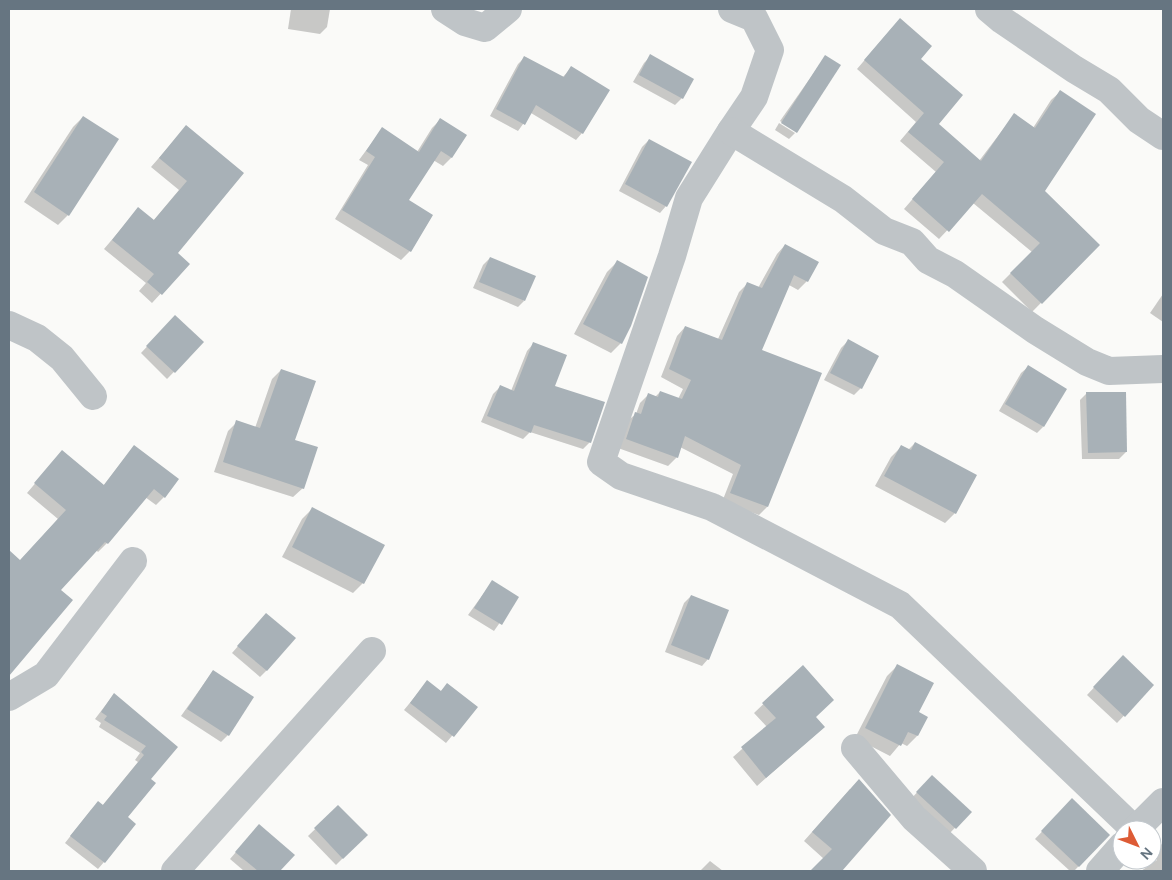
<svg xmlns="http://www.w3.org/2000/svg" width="1172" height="880" font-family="'DM Sans',sans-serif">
<rect width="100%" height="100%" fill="#fafaf8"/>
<!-- shadow -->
<g fill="#0003">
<polygon points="291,9 330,9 327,27 320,34 288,29"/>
<polygon points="892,28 919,59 937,124 979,161 1014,115 1033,128 1051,100 1060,92 1044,192 1098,245 1032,312 1002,282 1032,252 973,203 939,239 904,209 936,172 900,141 916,122 857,69"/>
<polygon points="651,56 682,98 675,105 633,82 644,63"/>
<polygon points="525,57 562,78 571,68 582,133 576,140 531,113 518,131 490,116 518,64"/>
<polygon points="825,57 796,131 780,121"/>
<polygon points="83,117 68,215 58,225 24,202 73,127"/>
<polygon points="440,120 465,135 451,158 443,166 433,160 407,201 432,216 410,251 401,260 335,219 368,165 359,160 382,129 417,152 432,128"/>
<polygon points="779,123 795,133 789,139 775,130"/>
<polygon points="178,136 242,173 176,253 188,264 152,303 139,291 146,283 104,249 138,209 153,221 179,190 151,167"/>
<polygon points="649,140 666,206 660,213 619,191 642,147"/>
<polygon points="785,245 807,281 798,290 789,285 760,351 767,507 759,515 722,502 733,474 680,447 677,457 668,466 618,448 626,422 636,414 640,403 648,395 655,397 660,392 678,399 683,389 661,377 677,336 685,327 718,339 739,292 748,283 758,288 777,254"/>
<polygon points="490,258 524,301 518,307 473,288 483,265"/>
<polygon points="617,262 621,343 611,353 574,334 607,272"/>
<polygon points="1163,294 1163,322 1150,313"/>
<polygon points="169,323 202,343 167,379 141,353"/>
<polygon points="848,341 861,388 854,395 824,380 841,348"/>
<polygon points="533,344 553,387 590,442 583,449 530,432 523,439 481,422 493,394 500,387 511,391 527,351"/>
<polygon points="1028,367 1043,427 1037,433 999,411 1021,373"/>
<polygon points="281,370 303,488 293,497 214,472 228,431 237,422 255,428 272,379"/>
<polygon points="1087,393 1126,452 1119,459 1082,459 1080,400"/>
<polygon points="915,443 955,513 945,523 875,486 891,457 901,447 908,450"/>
<polygon points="134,446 164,497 156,505 145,497 107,543 98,552 96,550 59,590 9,671 9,551 20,561 58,519 27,493 62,452 103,486"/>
<polygon points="312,509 363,583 353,593 282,557 302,519"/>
<polygon points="492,582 517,598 494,631 468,615"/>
<polygon points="691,596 708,659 702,666 665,652 684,603"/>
<polygon points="266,614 267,670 260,677 232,653"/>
<polygon points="1116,664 1153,685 1117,723 1087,695"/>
<polygon points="897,666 917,713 917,736 907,746 901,743 890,756 855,738 887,676"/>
<polygon points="803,667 814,717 824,727 757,786 733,757 767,727 754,713"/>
<polygon points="213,671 228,735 221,742 181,716"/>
<polygon points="427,682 440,692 447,685 476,707 446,743 404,710"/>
<polygon points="114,694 176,747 149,779 126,818 104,862 98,869 65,843 91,810 102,806 138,762 135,760 140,753 99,727 101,723 95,719"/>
<polygon points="932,776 970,812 949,834 911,799"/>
<polygon points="850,789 889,815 841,871 812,871 824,859 804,841"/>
<polygon points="1072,800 1109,835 1074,871 1070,871 1035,839"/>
<polygon points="338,807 366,835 336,865 308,836"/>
<polygon points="253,832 293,855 278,871 244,871 230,859"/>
<polygon points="1163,843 1163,871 1141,871 1157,860 1152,853"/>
<polygon points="710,861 723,871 700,871"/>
</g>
<!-- building -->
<g fill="#a8b1b7">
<polygon points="900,18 932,46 921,59 963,95 939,124 981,161 1014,113 1035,128 1060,90 1096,114 1045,191 1100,245 1042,304 1010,273 1040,243 982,194 949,232 912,199 944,162 908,132 924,113 864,60"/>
<polygon points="650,54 694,79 683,99 639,75"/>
<polygon points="825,55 841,65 797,133 781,123"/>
<polygon points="524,56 564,77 571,66 610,90 583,134 536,105 525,125 496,109"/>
<polygon points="83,116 119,139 69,216 34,192"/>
<polygon points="440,118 467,135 452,158 441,151 409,200 433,215 411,252 342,210 375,157 366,151 382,127 419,152"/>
<polygon points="186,125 244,173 178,253 190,264 162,295 147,282 154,274 112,240 138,207 154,220 187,181 159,158"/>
<polygon points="649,139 692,162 667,207 625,184"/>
<polygon points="785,244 819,262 808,282 794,275 762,350 822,373 768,507 730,493 741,465 685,436 678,458 626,439 635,412 641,414 648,393 658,397 660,391 682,399 691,380 669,369 685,326 722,340 747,282 762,288"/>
<polygon points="490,257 536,276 525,301 479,282"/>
<polygon points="617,260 648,277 631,326 622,344 583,324"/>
<polygon points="175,315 204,342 175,373 146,346"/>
<polygon points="848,339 879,356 862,389 830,373"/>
<polygon points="533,342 567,355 555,386 605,402 591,443 534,425 531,433 487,416 500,385 514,391"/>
<polygon points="1028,365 1067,389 1044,427 1005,404"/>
<polygon points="281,369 316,381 295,440 318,447 304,489 223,462 236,420 260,428"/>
<polygon points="1086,392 1126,392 1127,452 1088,453"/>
<polygon points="915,442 977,475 956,514 884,476 901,445 911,450"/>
<polygon points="134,445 179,479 165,498 154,489 108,544 105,542 61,590 73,600 9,676 9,550 20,560 66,510 34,483 62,450 104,485"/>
<polygon points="312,507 385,545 364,584 292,547"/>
<polygon points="492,580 519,597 502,625 474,608"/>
<polygon points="691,595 729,610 709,660 671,645"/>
<polygon points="266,613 296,638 267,671 237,646"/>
<polygon points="1123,655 1154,685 1125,717 1093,687"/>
<polygon points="897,664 934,683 919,712 928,717 918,736 908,732 901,746 865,728"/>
<polygon points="803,665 834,700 816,717 825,727 766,778 741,747 776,718 762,703"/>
<polygon points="213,670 254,697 229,736 187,709"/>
<polygon points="427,680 441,691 447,683 478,707 454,737 410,703"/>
<polygon points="114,693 178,747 151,779 156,783 128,817 136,824 105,863 70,836 98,801 103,805 144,755 141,752 146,746 104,720 107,716 101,712"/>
<polygon points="932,775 972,812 956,829 916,792"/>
<polygon points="859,779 891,815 842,871 810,871 832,849 812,832"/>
<polygon points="1072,798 1110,835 1079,867 1041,831"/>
<polygon points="338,805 368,835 343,859 314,828"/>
<polygon points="259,824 295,855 280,871 258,871 235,852"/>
</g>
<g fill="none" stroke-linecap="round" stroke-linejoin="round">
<!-- minor -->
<g stroke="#bfc4c7" stroke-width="28">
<polyline points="445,9 465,22 485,28 508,9"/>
<polyline points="732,9 754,18 770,50 754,97 731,131 689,198 672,256 601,462 621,476 712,507 900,605 1135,830"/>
<polyline points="989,9 1002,20 1074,69 1109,90 1139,120 1163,136"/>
<polyline points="731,131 843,199 884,231 912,242 928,260 955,274 1035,330 1087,362 1109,371 1163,369"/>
<polyline points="9,325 37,338 62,358 93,396"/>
<polyline points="9,697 46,675 133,561"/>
<polyline points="855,748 914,818 973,871"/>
<polyline points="1135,830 1163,802"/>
<polyline points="175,871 372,651"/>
<polyline points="1100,871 1122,846"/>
</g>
</g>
<!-- border -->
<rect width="1172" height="880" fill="none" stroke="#667581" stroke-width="20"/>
<!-- north arrow -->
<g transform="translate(1137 845) rotate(132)"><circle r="24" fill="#ffffff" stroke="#c2c8cd"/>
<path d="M0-4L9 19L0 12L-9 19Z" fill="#dd5b35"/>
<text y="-8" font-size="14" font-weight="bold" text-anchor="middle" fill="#667581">N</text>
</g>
</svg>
